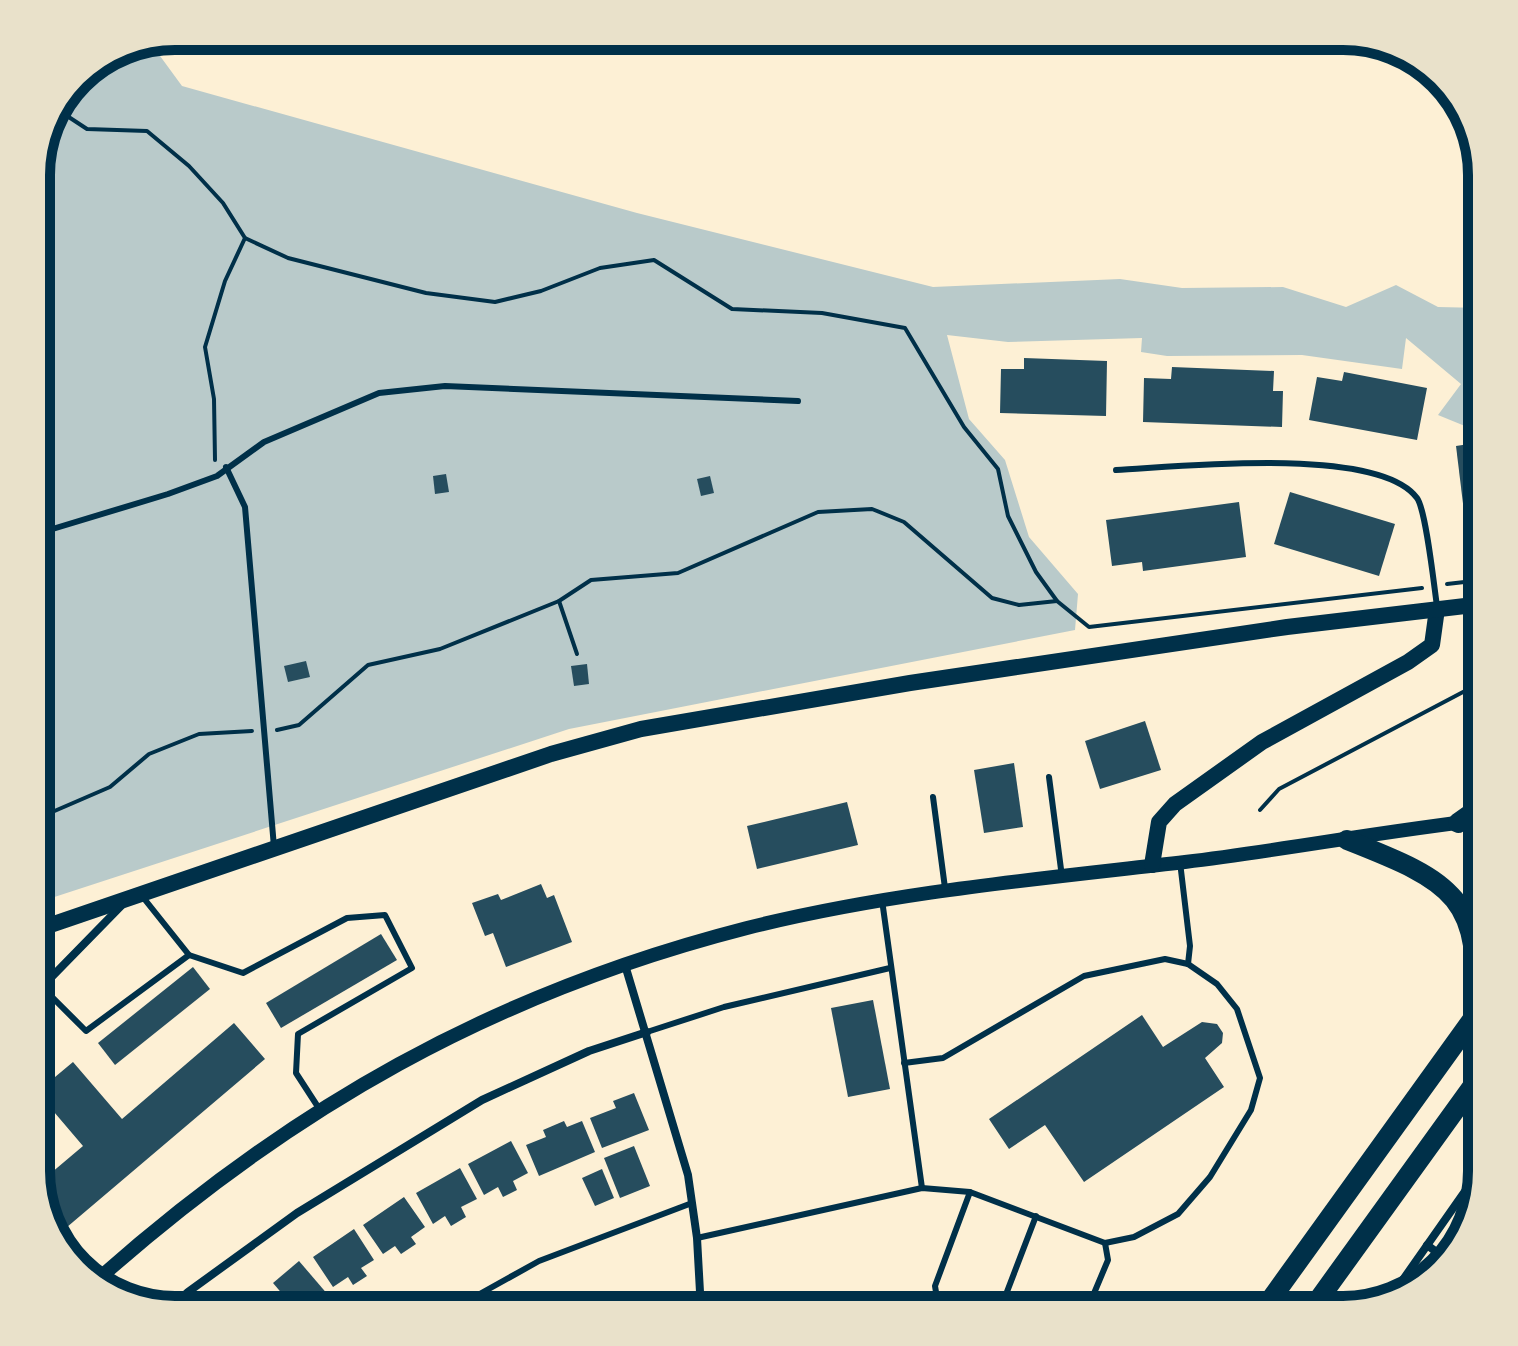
<svg xmlns="http://www.w3.org/2000/svg" width="1518" height="1346" font-family="'Space Grotesk',sans-serif">
<rect width="100%" height="100%" fill="#fdf0d5"/>
<!-- green -->
<polygon fill="#b9caca" points="152,45 182,86 637,213 933,287 1120,279 1182,288 1283,287 1346,307 1396,285 1438,307 1482,308 1482,433 1438,415 1461,384 1406,338 1402,369 1302,355 1167,356 1141,352 1142,338 1008,342 947,335 969,419 1005,460 1029,537 1078,594 1075,630 569,729 36,903 36,165 50,114 83,71"/>
<!-- building -->
<g fill="#264d5e">
<polygon points="1024,358 1107,361 1106,416 1000,413 1001,369 1024,369"/>
<polygon points="1172,367 1274,371 1273,391 1283,391 1282,427 1143,422 1144,378 1171,379"/>
<polygon points="1344,372 1427,388 1417,440 1309,420 1317,377 1342,381"/>
<polygon points="1482,442 1482,551 1469,553 1456,446"/>
<polygon points="446,474 449,492 435,494 433,476"/>
<polygon points="710,476 714,493 701,496 697,479"/>
<polygon points="1290,492 1395,524 1379,576 1274,544"/>
<polygon points="1239,502 1246,557 1143,571 1142,562 1112,566 1106,520"/>
<polygon points="306,661 310,677 288,682 284,666"/>
<polygon points="587,664 589,684 574,686 571,666"/>
<polygon points="1145,721 1161,770 1100,789 1085,741"/>
<polygon points="1014,763 1023,827 984,833 974,770"/>
<polygon points="847,802 858,845 757,869 747,826"/>
<polygon points="541,884 547,898 554,895 572,942 506,967 493,933 485,936 472,903 498,894 501,900"/>
<polygon points="381,934 397,960 281,1028 266,1003"/>
<polygon points="193,967 210,989 115,1065 98,1043"/>
<polygon points="873,1000 890,1089 848,1097 831,1008"/>
<polygon points="1142,1015 1163,1047 1202,1022 1217,1024 1223,1033 1222,1043 1205,1058 1224,1087 1084,1182 1045,1125 1009,1149 989,1119"/>
<polygon points="234,1023 265,1059 60,1233 38,1184 83,1146 37,1092 73,1062 122,1119"/>
<polygon points="634,1093 649,1130 602,1148 590,1118 616,1108 613,1101"/>
<polygon points="564,1121 567,1127 582,1121 595,1152 539,1176 526,1145 546,1137 543,1130"/>
<polygon points="511,1141 528,1173 513,1181 517,1190 503,1197 498,1187 484,1195 468,1164"/>
<polygon points="634,1146 650,1186 620,1198 604,1158"/>
<polygon points="460,1168 477,1199 461,1207 466,1217 451,1226 445,1216 433,1224 416,1193"/>
<polygon points="602,1169 614,1198 595,1206 582,1178"/>
<polygon points="404,1197 425,1227 411,1237 416,1244 401,1254 395,1246 383,1254 363,1225"/>
<polygon points="354,1229 374,1260 361,1268 367,1276 353,1285 348,1277 333,1287 313,1257"/>
<polygon points="299,1261 341,1310 296,1310 273,1283"/>
</g>
<g fill="none" stroke-linecap="round" stroke-linejoin="round">
<!-- path -->
<g stroke="#003049" stroke-width="4">
<polyline points="55,108 87,129 147,131 189,166 223,203 245,238 288,258 426,293 495,302 541,291 600,268 654,260 732,309 822,313 905,328 964,427 998,469 1008,516 1036,572 1057,601 1089,627 1422,588"/>
<polyline points="215,460 214,399 205,347 225,281 245,238"/>
<polyline points="1447,584 1482,580"/>
<polyline points="559,601 577,654"/>
<polyline points="36,695 40,681 36,677"/>
<polyline points="277,730 299,725 368,665 440,649 559,601 591,580 678,573 818,512 872,509 904,522 992,598 1019,605 1057,601"/>
<polyline points="1260,810 1279,789 1482,682"/>
<polyline points="36,819 110,787 149,754 199,734 252,731"/>
</g>
<!-- service -->
<g stroke="#003049" stroke-width="6">
<polyline points="226,467 245,507 274,847"/>
<path d="M1116,470C1179,467 1378,445 1417,498C1426,510 1434,586 1437,606"/>
<polyline points="36,534 168,494 217,476 264,442 379,393 445,386 798,401"/>
<polyline points="1049,777 1062,877"/>
<polyline points="933,797 945,888"/>
<polyline points="1180,862 1190,946 1188,964"/>
<polyline points="882,900 922,1188"/>
<polyline points="189,955 243,973 347,918 385,915 412,968 298,1034 296,1073 320,1110"/>
<polyline points="42,987 86,1031 189,955 142,896"/>
<polyline points="647,1032 724,1007 890,968"/>
<polyline points="697,1238 922,1188 970,1192 1105,1243 1134,1237 1178,1214 1210,1177 1251,1110 1260,1078 1237,1009 1217,984 1188,964 1165,959 1084,976 943,1058 904,1063"/>
<polyline points="451,1310 539,1261 692,1203"/>
<polyline points="960,1310 937,1298 935,1286 970,1192"/>
<polyline points="1000,1310 1036,1216"/>
<polyline points="1087,1310 1108,1260 1105,1243"/>
</g>
<!-- minor -->
<g stroke="#003049" stroke-width="8">
<polyline points="625,965 688,1175 697,1238 701,1310"/>
<polyline points="36,993 122,905"/>
<polyline points="1427,1245 1446,1259"/>
<polyline points="1388,1301 1482,1167"/>
<polyline points="170,1309 188,1292 297,1213 482,1100 589,1051 647,1032"/>
</g>
<!-- tertiary -->
<path stroke="#003049" stroke-width="14" d="M95,1282C290,1108 493,993 747,928C890,892 1039,879 1185,862C1284,850 1383,831 1482,820"/>
<!-- secondary -->
<g stroke="#003049" stroke-width="16">
<polyline points="1152,865 1159,822 1175,804 1262,742 1408,662 1432,645 1437,609"/>
<polyline points="36,930 551,754 641,729 910,683 1287,627 1482,604"/>
</g>
<!-- primary -->
<g stroke="#003049" stroke-width="20">
<polyline points="1458,823 1482,806"/>
<path d="M1347,840C1454,882 1484,897 1473,1018"/>
<polyline points="1263,1310 1482,1006"/>
<polyline points="1311,1310 1482,1073"/>
</g>
</g>
<!-- crop -->
<path d="M0 0H1518V1346H0ZM175 50H1343A125 125 0 0 1 1468 175V1171A125 125 0 0 1 1343 1296H175A125 125 0 0 1 50 1171V175A125 125 0 0 1 175 50Z" fill="#e9e1ca" fill-rule="evenodd"/>
<path fill="none" stroke="#003049" stroke-width="10" d="M175 50H1343A125 125 0 0 1 1468 175V1171A125 125 0 0 1 1343 1296H175A125 125 0 0 1 50 1171V175A125 125 0 0 1 175 50Z"/>
</svg>
